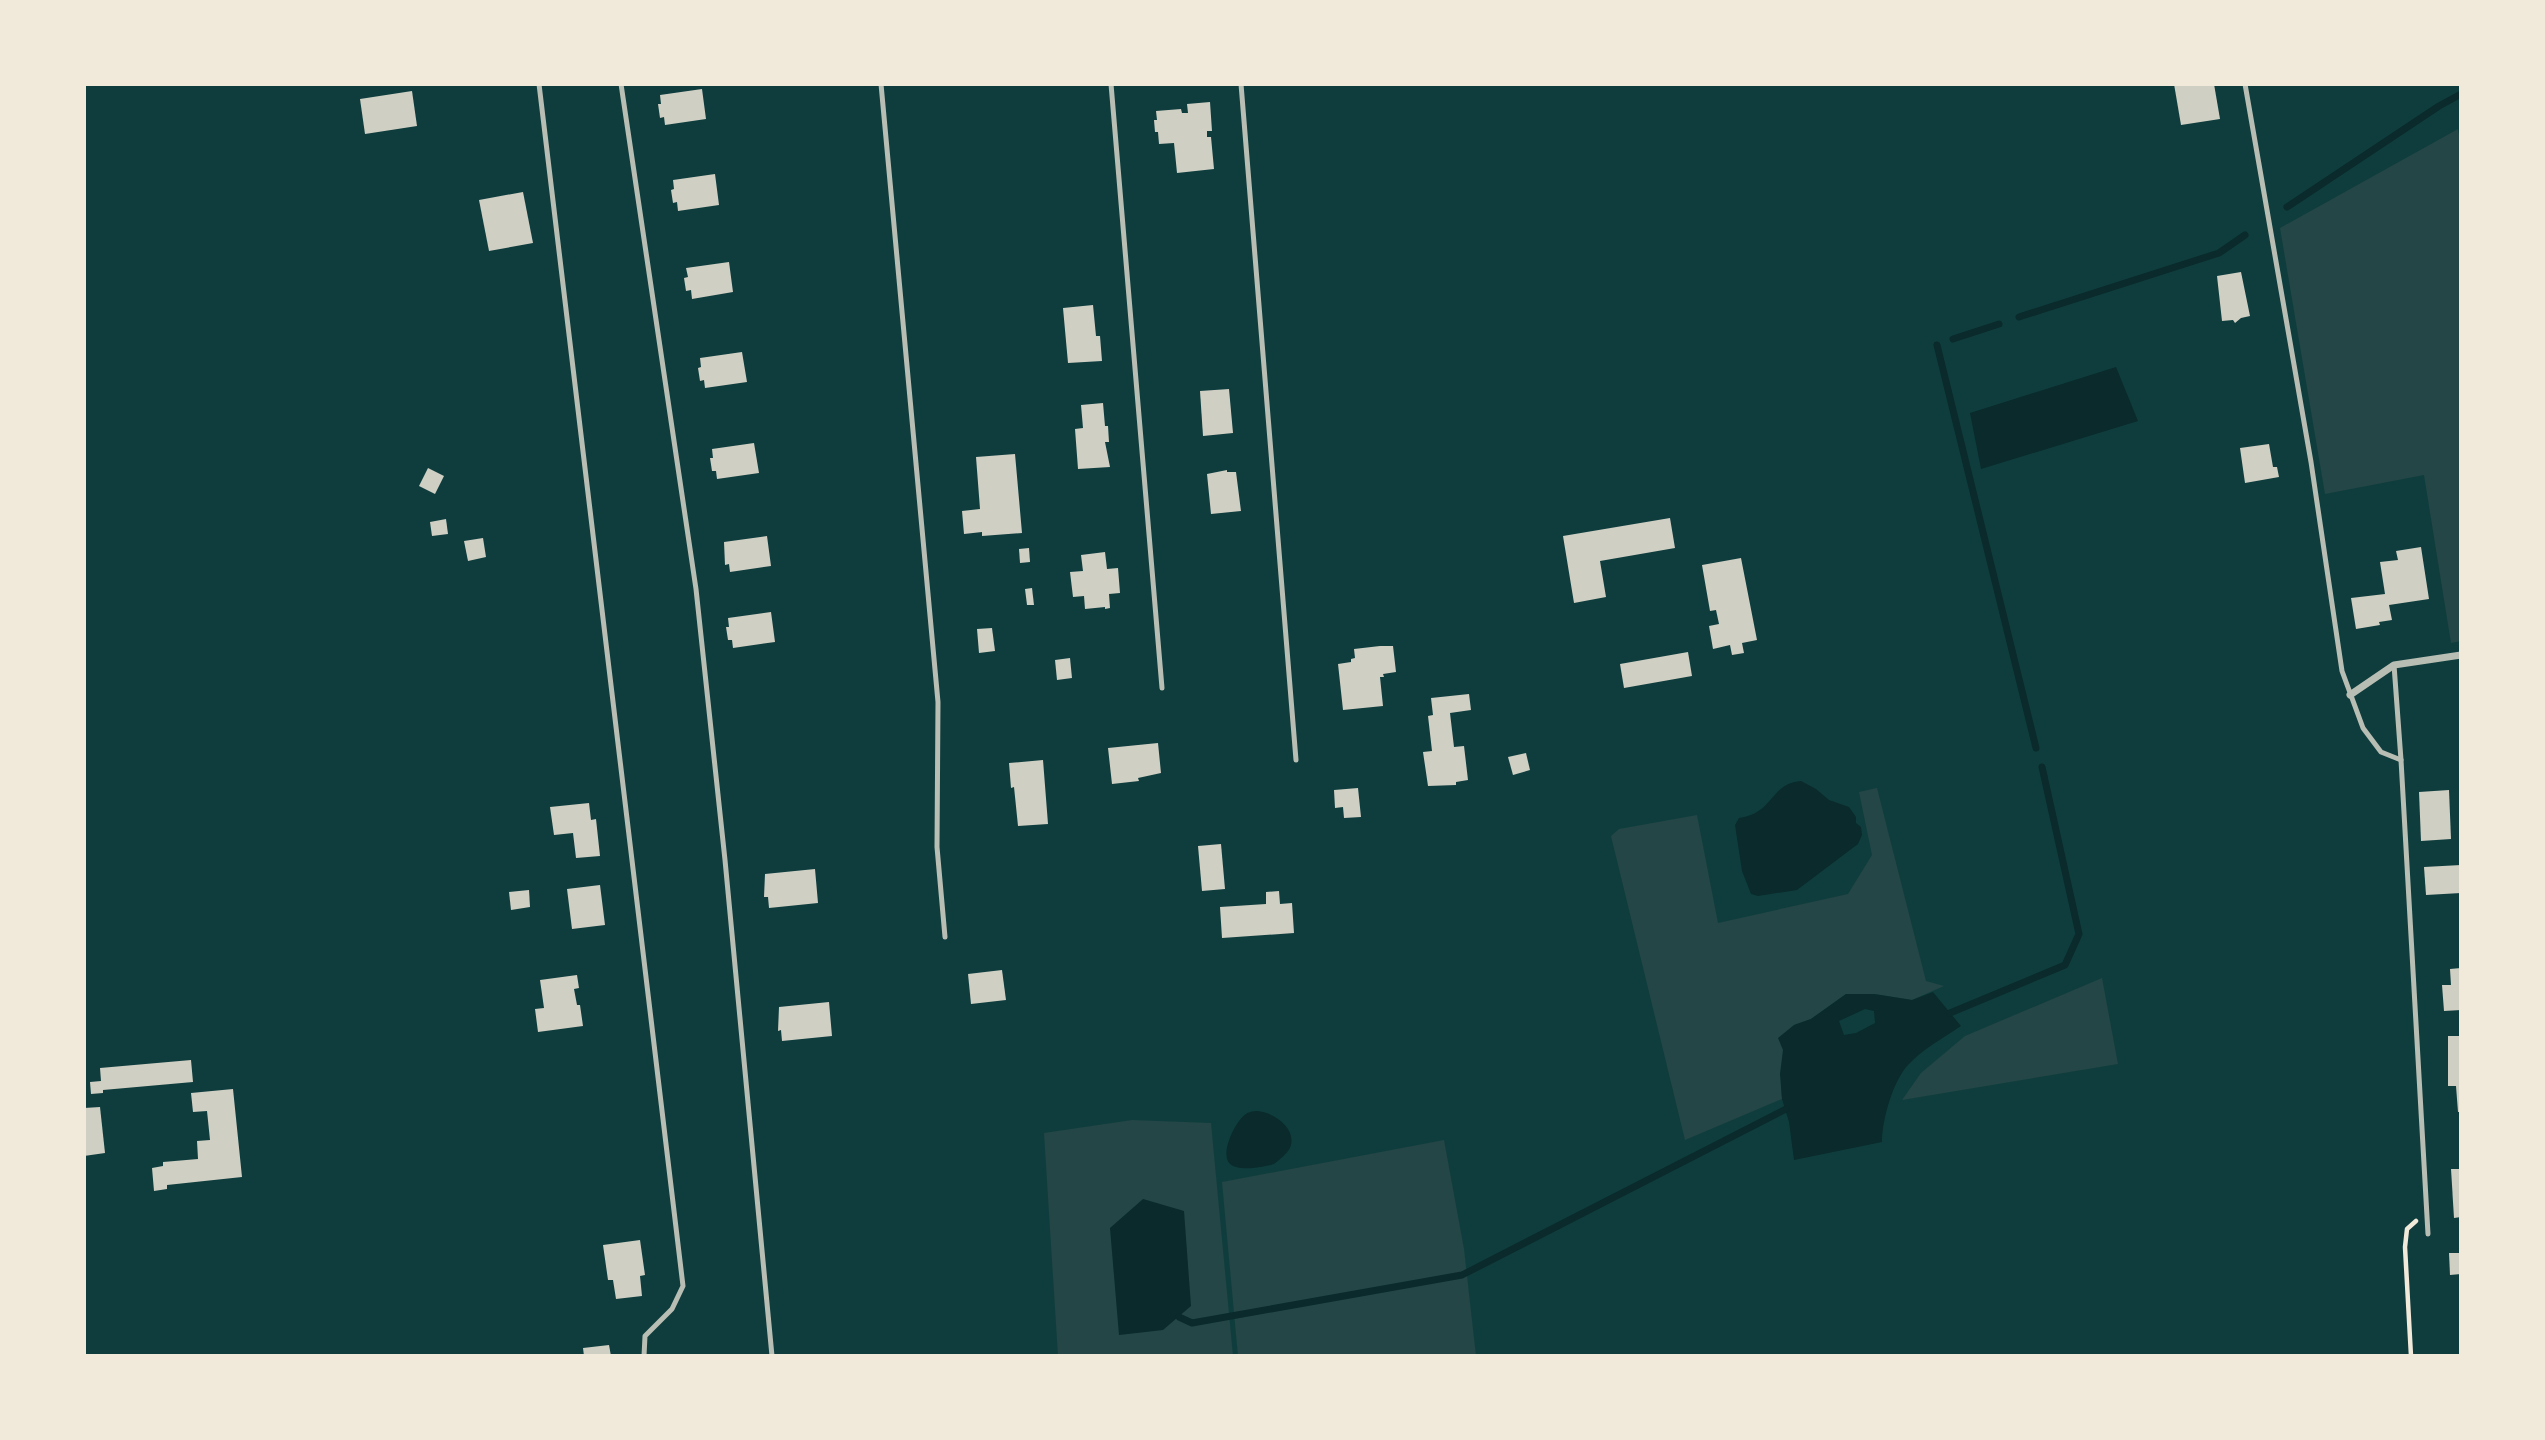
<svg xmlns="http://www.w3.org/2000/svg" width="2545" height="1440" font-family="'Sofia Sans Condensed',sans-serif">
<rect width="100%" height="100%" fill="#0f3d3e"/>
<!-- green -->
<g fill="#244646">
<polygon points="2458,129 2461,146 2461,641 2451,643 2424,475 2325,494 2280,228"/>
<path d="M1877,788L1926,981L1944,986L1912,1000L1874,994H1846L1811,1019L1794,1025C1782,1053 1780,1069 1782,1099L1685,1140L1611,836L1619,829L1697,815L1718,923L1848,894L1872,855L1859,792Z"/>
<polygon points="2102,978 2118,1064 1902,1100 1921,1073 1965,1036"/>
<polygon points="1132,1120 1211,1123 1233,1356 1058,1356 1044,1133"/>
<polygon points="1444,1140 1464,1249 1476,1356 1238,1356 1222,1182"/>
</g>
<!-- water -->
<g fill="#0a2a2b" fill-rule="evenodd">
<polygon points="2116,367 2138,421 1981,469 1970,413"/>
<path d="M1801,781L1816,789L1829,800L1849,807L1856,817V823L1861,827L1862,835L1858,844L1797,890L1758,896L1751,894L1742,871L1735,825L1739,818C1774,814 1770,783 1801,781Z"/>
<path d="M1933,992L1961,1026C1943,1038 1923,1049 1908,1065C1893,1081 1882,1120 1882,1142L1794,1160L1789,1122L1782,1099L1780,1074L1783,1050L1778,1038L1794,1025L1811,1019L1846,994H1874L1912,1000ZM1865,1009L1874,1011L1875,1023L1856,1033L1844,1035L1839,1021Z"/>
<path d="M1257,1111C1273,1112 1298,1128 1290,1148C1286,1155 1280,1159 1274,1164C1264,1167 1239,1172 1230,1164C1219,1154 1236,1120 1246,1114C1248,1112 1254,1111 1257,1111Z"/>
<polygon points="1143,1199 1184,1211 1191,1306 1163,1330 1119,1335 1110,1228"/>
</g>
<g fill="none" stroke-linecap="round" stroke-linejoin="round">
<!-- stream -->
<g stroke="#0a2a2b" stroke-width="7">
<polyline points="2287,207 2439,106 2461,94"/>
<polyline points="2019,317 2219,253 2245,235"/>
<polyline points="1953,339 1999,324"/>
<polyline points="1937,345 2036,748"/>
<polyline points="1950,1013 2065,965 2079,934 2042,767"/>
<polyline points="1179,1317 1192,1323 1462,1275 1786,1109"/>
</g>
</g>
<!-- building -->
<g fill="#cfcfc3">
<polygon points="2174,84 2214,84 2220,119 2181,125"/>
<polygon points="702,89 706,119 665,125 664,117 660,118 658,104 661,104 660,95"/>
<polygon points="412,91 417,126 365,134 360,99"/>
<polygon points="1210,102 1212,131 1207,131 1207,137 1211,137 1214,169 1177,173 1174,143 1159,144 1158,132 1155,132 1154,120 1157,120 1156,111 1181,109 1182,113 1188,113 1187,104"/>
<polygon points="715,174 719,205 678,211 677,202 673,203 671,190 674,189 673,180"/>
<polygon points="523,192 533,243 489,251 479,200"/>
<polygon points="729,262 733,292 692,299 691,290 686,291 684,278 688,277 686,268"/>
<polygon points="2241,272 2250,316 2241,318 2235,323 2233,320 2222,321 2217,276"/>
<polygon points="1093,305 1096,336 1100,336 1102,361 1068,363 1063,308"/>
<polygon points="742,352 747,382 705,388 704,380 700,381 698,368 701,367 700,358"/>
<polygon points="1229,389 1233,433 1203,436 1200,391"/>
<polygon points="1103,403 1105,426 1108,426 1109,442 1105,442 1110,467 1078,469 1075,429 1083,428 1081,405"/>
<polygon points="754,443 759,473 717,479 716,471 712,471 710,458 713,458 712,449"/>
<polygon points="2269,444 2273,467 2277,467 2279,477 2245,483 2240,448"/>
<polygon points="1015,454 1022,533 982,536 982,532 964,534 962,511 980,509 976,457"/>
<polygon points="428,468 444,476 435,494 419,486"/>
<polygon points="1227,470 1227,472 1236,472 1241,511 1211,514 1207,474"/>
<polygon points="1670,518 1675,548 1600,561 1606,597 1574,603 1563,536"/>
<polygon points="446,519 448,534 432,536 430,522"/>
<polygon points="767,536 771,566 730,572 729,564 725,565 724,542"/>
<polygon points="483,538 486,557 468,561 464,541"/>
<polygon points="2421,547 2429,599 2389,605 2392,620 2379,622 2380,625 2356,629 2351,598 2385,594 2380,562 2398,560 2396,551"/>
<polygon points="1029,548 1030,562 1020,563 1019,549"/>
<polygon points="1105,552 1107,569 1118,568 1120,593 1109,594 1110,608 1105,609 1105,607 1085,609 1084,596 1073,597 1070,572 1083,571 1081,555"/>
<polygon points="1741,558 1757,640 1742,643 1744,653 1732,655 1730,645 1713,649 1709,626 1719,624 1716,610 1710,611 1702,565"/>
<polygon points="1032,588 1034,605 1027,605 1025,589"/>
<polygon points="771,612 775,642 733,648 732,640 728,640 726,627 729,627 728,618"/>
<polygon points="992,628 995,651 979,653 977,629"/>
<polygon points="1380,646 1393,646 1396,672 1383,674 1384,677 1380,677 1383,706 1343,710 1338,664 1351,662 1351,659 1355,658 1354,649"/>
<polygon points="1688,652 1692,676 1624,688 1620,664"/>
<polygon points="1070,658 1072,678 1057,680 1055,660"/>
<polygon points="1469,694 1471,710 1450,713 1454,747 1464,746 1468,780 1456,782 1456,785 1428,786 1423,752 1432,751 1428,716 1433,715 1431,698"/>
<polygon points="1158,743 1161,773 1138,778 1139,781 1112,784 1108,748"/>
<polygon points="1526,753 1530,770 1513,775 1508,757"/>
<polygon points="1043,760 1048,824 1018,826 1014,787 1011,788 1009,763"/>
<polygon points="1358,788 1361,817 1344,818 1343,807 1335,808 1334,790"/>
<polygon points="2449,790 2451,839 2421,841 2419,792"/>
<polygon points="589,803 591,820 596,819 600,856 576,858 573,833 554,835 550,807"/>
<polygon points="1221,844 1225,889 1202,891 1198,846"/>
<polygon points="2461,865 2461,893 2426,895 2424,867"/>
<polygon points="815,869 818,903 769,908 768,897 764,897 765,874"/>
<polygon points="600,885 605,925 572,929 567,889"/>
<polygon points="529,890 530,907 511,910 509,892"/>
<polygon points="1279,891 1280,904 1292,903 1294,933 1222,938 1220,907 1266,904 1266,892"/>
<polygon points="2461,968 2461,1010 2444,1011 2442,985 2451,985 2450,969"/>
<polygon points="1002,970 1006,1000 971,1004 968,974"/>
<polygon points="577,975 579,988 574,989 577,1005 580,1005 583,1026 538,1032 535,1009 544,1008 540,980"/>
<polygon points="829,1002 832,1036 782,1041 781,1030 778,1031 779,1007"/>
<polygon points="2448,1036 2461,1036 2461,1112 2458,1112 2456,1086 2448,1086"/>
<polygon points="191,1060 193,1082 103,1090 103,1093 91,1094 90,1082 101,1081 100,1068"/>
<polygon points="233,1089 242,1177 167,1185 167,1189 154,1191 152,1168 163,1166 163,1162 198,1159 197,1141 210,1140 207,1111 193,1112 191,1093"/>
<polygon points="100,1107 105,1153 84,1156 84,1108"/>
<polygon points="2451,1169 2461,1169 2461,1217 2454,1218"/>
<polygon points="640,1240 645,1275 640,1276 642,1296 616,1299 613,1280 608,1280 603,1245"/>
<polygon points="2449,1253 2461,1253 2461,1274 2450,1275"/>
<polygon points="609,1345 611,1356 584,1356 583,1348"/>
</g>
<g fill="none" stroke-linecap="round" stroke-linejoin="round">
<!-- path -->
<polyline stroke="#f1e9da" stroke-width="4.5" points="2411,1356 2405,1247 2407,1229 2416,1221"/>
<!-- service -->
<g stroke="#b8beb3" stroke-width="5">
<polyline points="539,84 683,1286 672,1309 645,1336 644,1356"/>
<polyline points="621,84 696,589 725,860 772,1356"/>
<polyline points="881,84 938,702 937,847 945,937"/>
<polyline points="1111,84 1162,688"/>
<polyline points="1241,84 1296,760"/>
<polyline points="2245,84 2311,462 2342,671 2363,728 2381,752 2401,760"/>
<polyline points="2394,665 2401,760 2428,1234"/>
</g>
<!-- minor -->
<polyline stroke="#b8beb3" stroke-width="7" points="2350,695 2394,665 2461,655"/>
</g>
<!-- border -->
<rect width="2545" height="1440" fill="none" stroke="#f1e9da" stroke-width="172"/>
</svg>
